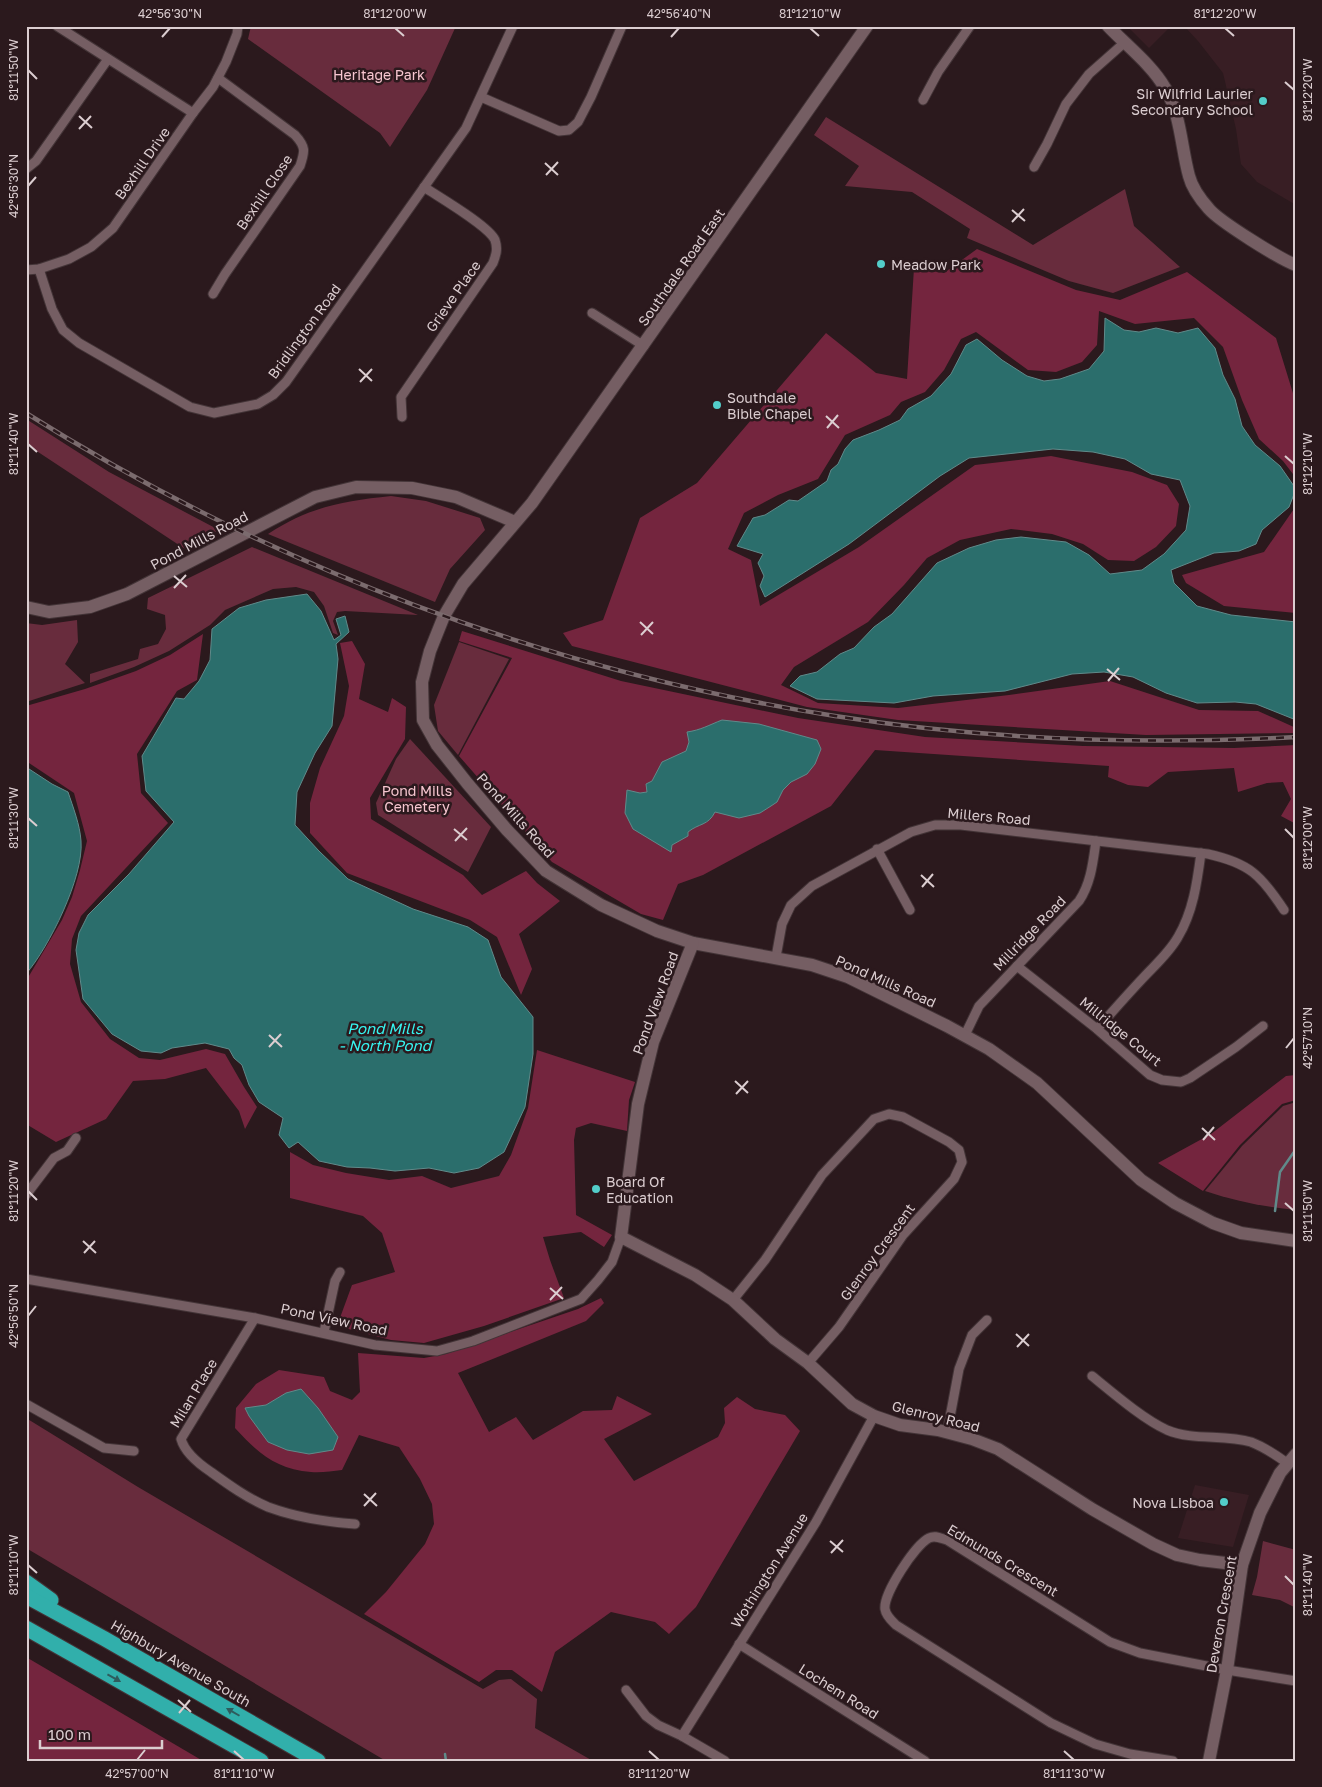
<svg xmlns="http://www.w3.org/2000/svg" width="1322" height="1787" font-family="'Golos Text',sans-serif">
<rect width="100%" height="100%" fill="#2b191d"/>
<!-- built -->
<g fill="#381e24">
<polygon points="1127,26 1171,26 1149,48"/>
<polygon points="1184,26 1296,26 1296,205 1257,182 1241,164 1236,129 1223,73 1198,41"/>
<polygon points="1195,1485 1249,1495 1233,1547 1178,1538"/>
</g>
<!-- green -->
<g fill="#682c3d">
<polygon points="251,26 456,26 427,90 390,147 380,133 248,39"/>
<polygon points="826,117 1033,245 1125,189 1134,226 1180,267 1113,293 1069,281 967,238 970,229 912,192 845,186 859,166 814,135"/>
<polygon points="26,419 109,472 219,530 185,549 26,444"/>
<path d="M391,496L426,501L480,518L485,530L450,569L435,602L268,534C309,507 343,501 391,496Z"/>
<polygon points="252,547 418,615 345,611 337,612 333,621 338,635 333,633 324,606 314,592 296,587 273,589 225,610 210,625 169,651 134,667 90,683 90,674 138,659 140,649 158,644 166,629 165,615 147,609 148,598"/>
<polygon points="77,620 78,642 65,664 85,683 26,702 26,623 42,625"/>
<polygon points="459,642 509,659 458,755 438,731 434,705"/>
<polygon points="410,739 491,827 468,872 378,815 376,803 396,759"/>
<path d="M1296,1102V1210C1264,1207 1235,1201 1205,1191L1242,1146L1283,1106Z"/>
<polygon points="26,1418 138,1487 483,1689 499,1680 511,1679 537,1699 535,1728 593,1761 386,1761 26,1548"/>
<polygon points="1263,1541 1296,1550 1296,1608 1280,1600 1252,1595 1257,1577"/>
</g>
<!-- forest -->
<g fill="#74253e">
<polygon points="977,249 1076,290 1120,300 1187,272 1276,338 1296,403 1296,478 1283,461 1259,439 1242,400 1223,347 1194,318 1135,324 1099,311 1097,345 1082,362 1056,372 1028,370 976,332 961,339 944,370 925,392 901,402 890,415 845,435 818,479 778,495 744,513 728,549 751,560 760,606 859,547 975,465 1051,456 1132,472 1167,485 1179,504 1176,526 1156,547 1134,561 1108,560 1083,544 1052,534 1011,529 960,540 927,558 904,585 868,622 794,667 781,685 818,703 898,708 1009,695 1110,681 1199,710 1258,711 1296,728 1296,733 1146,735 898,720 807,707 572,646 563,633 603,620 640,518 697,483 826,333 876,373 907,379 914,268 944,273"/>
<polygon points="1296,506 1296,613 1224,606 1186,583 1182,575 1264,552"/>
<polygon points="462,631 621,681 798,718 925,737 1083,746 1234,748 1296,745 1296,824 1281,816 1291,799 1283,782 1267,783 1238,792 1234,768 1168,772 1148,787 1128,785 1108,777 1109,766 875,750 831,806 703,875 678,884 663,920 641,914 552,862 459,756 512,658 459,641"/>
<polygon points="203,634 197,680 177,691 137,754 141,793 168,823 81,916 72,939 70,964 81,1002 110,1039 139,1058 160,1060 206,1049 225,1054 244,1087 257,1107 245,1129 239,1111 206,1068 165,1079 133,1081 106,1119 56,1142 26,1124 26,981 62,920 72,897 80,870 87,841 74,793 26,761 26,706 85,689 136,671 170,655"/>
<polygon points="352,641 365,664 359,699 388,712 392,698 406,707 405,739 370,798 371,819 463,875 482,895 526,871 537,883 560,901 519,934 532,969 521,995 497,937 470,920 347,873 310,833 310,803 320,768 344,716 349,686 340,643"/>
<polygon points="537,1050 635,1082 629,1100 627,1131 591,1123 576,1128 574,1140 576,1215 612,1235 604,1247 581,1232 543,1237 550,1260 564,1298 484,1326 424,1343 391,1340 337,1326 352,1285 395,1272 382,1233 363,1216 290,1198 290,1152 313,1165 346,1173 389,1180 422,1176 451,1188 499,1176 511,1155 528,1108"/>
<polygon points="1296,1075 1296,1100 1282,1104 1240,1145 1203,1191 1158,1163 1211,1134 1286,1076"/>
<path d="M601,1298L604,1303L586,1321L458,1373L489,1432L516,1417L533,1440L583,1411L612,1410L617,1396L652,1414L604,1439L634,1481L718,1437L725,1423L724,1408L737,1397L755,1409L785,1415L800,1431L696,1607L669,1634L655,1622L611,1612L555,1652L542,1692L512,1670H496L479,1682L364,1614L386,1592L425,1544L434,1524L432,1504L420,1479L399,1447L359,1435L342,1470C332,1471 321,1473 311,1472C276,1469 258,1453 235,1428L236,1408L256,1384L279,1370L324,1377L330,1391L352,1400L360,1392L358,1353L424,1358L446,1354L578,1309Z"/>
<polygon points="26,1657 203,1761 26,1761"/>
</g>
<!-- water -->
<g fill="#2b6e6c" stroke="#608a8a">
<polygon points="1105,318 1124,330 1139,332 1156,328 1178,333 1198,328 1215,348 1223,375 1235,399 1242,426 1255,445 1280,466 1296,489 1289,507 1262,530 1256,544 1239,551 1214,553 1171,570 1174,583 1197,606 1231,615 1296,622 1296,720 1256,704 1235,702 1197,703 1166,693 1133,677 1104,672 1072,674 1005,691 933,696 894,703 817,699 790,686 800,676 817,672 840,654 854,648 874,627 892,614 937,563 969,548 996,540 1021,537 1066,542 1089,555 1110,574 1142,570 1164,554 1186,530 1190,506 1180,480 1151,474 1125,459 1093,452 1053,449 969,458 940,476 849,544 765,597 760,586 764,576 758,563 763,554 737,546 753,518 765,515 789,500 798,501 827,481 831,470 838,464 845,449 853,440 879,430 900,420 908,409 931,396 951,374 966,345 977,339 1002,360 1027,376 1044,381 1060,379 1089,369 1104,351"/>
<polygon points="307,594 321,611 334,640 341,635 336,619 345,616 349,632 336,644 338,659 332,726 315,753 297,792 295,825 319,851 348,879 413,909 468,927 488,940 501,977 533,1017 533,1054 525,1107 504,1152 479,1168 454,1173 429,1168 395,1171 370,1168 347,1167 319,1161 298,1142 289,1148 279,1135 283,1118 259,1102 249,1085 242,1065 234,1058 229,1049 205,1043 172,1048 161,1053 141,1051 112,1034 83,999 76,950 79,933 88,915 129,874 174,822 146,791 142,756 176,698 184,699 199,681 210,660 212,629 239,608 266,600"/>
<path d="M722,720L759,724L817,740L821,749L815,764L807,774L791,782L783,790L777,802L771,806L760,813L739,818L715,812C708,826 699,823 688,832V836L672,845L671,852L633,829L625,813L627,790L640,793L647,792L646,784L652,781L662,762L686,751L689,742L687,732C701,730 709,725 722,720Z"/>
<path d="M26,767L52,784L68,792C73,807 80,825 81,841C84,877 49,947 26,974Z"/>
<polygon points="301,1389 318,1408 338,1437 333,1450 309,1454 287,1450 268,1442 249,1416 245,1408 266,1405 286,1393"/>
</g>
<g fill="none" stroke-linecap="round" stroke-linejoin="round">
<!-- stream -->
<g stroke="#608a8a" stroke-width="2.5">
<polyline points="1275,1211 1280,1172 1296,1149"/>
<polyline points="445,1754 446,1761"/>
</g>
<defs>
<g id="street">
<polyline points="57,26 193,113"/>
<polyline points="481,97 559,131 569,130 578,122 591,97 622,26"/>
<polyline points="923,100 938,72 970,26"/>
<polyline points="1034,167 1047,144 1066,104 1089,74 1124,43"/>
<polyline points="26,169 36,161 108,59"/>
<polyline points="39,269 52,309 63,330 79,343 190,407 214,413 258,404 273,395 286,382 466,128 513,26"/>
<polyline points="26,270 39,269 69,259 91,247 113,228 193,113 213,87 226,62 237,34 238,26"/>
<path d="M213,294L225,274L300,166C305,151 306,147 295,135L218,78"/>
<polyline points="592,313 644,346"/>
<path d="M402,417L401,397L493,263C496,255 498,249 495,240C489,226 439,197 424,187"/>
<polyline points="877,849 910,910"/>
<path d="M776,957L782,924L791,905L812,886L911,832L935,825H961L1208,854C1249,863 1261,875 1284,910"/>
<polyline points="1017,966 1097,1029 1150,1075 1162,1080 1181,1082 1190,1078 1236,1047 1263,1026"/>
<path d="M1097,1029C1112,1012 1127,995 1143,978C1155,965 1169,953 1178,937C1193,912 1197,883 1201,853"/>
<path d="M965,1035L979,1006L1079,901C1091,883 1093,862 1096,841"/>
<polyline points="26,1195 54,1158 67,1151 76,1138"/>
<polyline points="26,1279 255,1318 375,1345 437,1351 473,1341 581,1299 598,1280 612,1262 621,1237"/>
<polyline points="733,1300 765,1260 822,1175 874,1119 889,1114 903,1117 949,1142 959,1150 962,1162 954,1179 903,1235 839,1327 808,1363"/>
<path d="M255,1318L181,1439C185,1453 199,1464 211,1472C229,1485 247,1498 268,1507C295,1517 326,1522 355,1524"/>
<polyline points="324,1332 335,1281 340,1272"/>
<path d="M1092,1376C1113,1393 1143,1419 1167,1430C1193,1441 1224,1434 1251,1442C1264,1447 1276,1455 1287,1463"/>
<polyline points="26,1404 104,1448 134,1451"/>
<polyline points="947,1433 959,1369 972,1335 987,1320"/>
<polyline points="739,1644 925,1761"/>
<polyline points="626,1690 646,1716 658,1725 682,1736 725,1761"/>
<polyline points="682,1736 816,1522 874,1416"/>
<path d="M1173,1761L1130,1754L1095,1744L1051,1723L896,1625C892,1621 886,1616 885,1609C883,1594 915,1545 929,1538C935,1535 940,1538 947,1540L1110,1642L1140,1653L1227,1670L1296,1681"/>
</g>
<g id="secondary">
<polyline points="867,26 532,503 463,584 444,616 430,651 422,682 423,720 437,745 467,783 507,830 546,871 601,905 657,931 693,943 812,965 848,977 947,1026 989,1049 1037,1083 1141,1180 1175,1203 1213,1223 1241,1233 1296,1241"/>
<path d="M1108,26C1126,45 1152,65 1165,88C1181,114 1181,147 1189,176C1192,188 1201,200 1209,209C1219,221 1281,260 1296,265"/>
<polyline points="26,607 49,612 90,607 127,594 315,497 356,487 412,488 456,497 515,522"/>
<polyline points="693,943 653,1042 638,1104 621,1237 695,1275 733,1300 775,1339 808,1363 852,1404 874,1416 900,1425 938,1430 972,1439 998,1449 1092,1509 1153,1544 1177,1555 1200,1560 1242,1565"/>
<polyline points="1209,1761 1227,1670 1242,1565 1260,1513 1280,1473 1296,1454"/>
</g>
<g id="highway">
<polyline points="26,1582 51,1600"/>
<polyline points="26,1596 105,1639 318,1761"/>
<polyline points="26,1628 261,1761"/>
</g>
</defs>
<!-- street casing -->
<use href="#street" stroke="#433437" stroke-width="11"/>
<!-- secondary casing -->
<use href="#secondary" stroke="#433437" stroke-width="14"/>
<!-- highway casing -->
<use href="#highway" stroke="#433437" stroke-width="17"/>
<!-- street -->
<use href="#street" stroke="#755e63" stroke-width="9"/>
<!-- secondary -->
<use href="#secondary" stroke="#755e63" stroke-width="12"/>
<!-- highway -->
<use href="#highway" stroke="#31afab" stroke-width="15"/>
<defs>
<path id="rail" d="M26,413C271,567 549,671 835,716C987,740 1142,745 1296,737"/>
</defs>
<!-- rail casing -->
<use href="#rail" stroke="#7b6b6e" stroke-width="4.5"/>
<!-- rail -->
<use href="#rail" stroke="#2b191d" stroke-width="2.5" stroke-dasharray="8" stroke-linecap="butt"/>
</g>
<!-- one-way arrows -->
<defs><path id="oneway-solid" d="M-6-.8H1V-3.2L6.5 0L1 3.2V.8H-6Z" transform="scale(1.25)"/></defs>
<g fill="#2e5c5d">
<use href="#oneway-solid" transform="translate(114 1678) rotate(29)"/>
<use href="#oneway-solid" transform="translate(233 1712) rotate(-150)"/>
</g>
<!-- ticks -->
<path fill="none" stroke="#dbcdd0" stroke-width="2" d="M395,28L404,36M810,28L819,36M1225,28L1234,36M162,37L170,28M671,37L679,28M28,70L37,79M1285,82L1294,90M79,116L92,128M79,129L91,116M545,163L558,175M546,175L558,162M28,186L36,177M1012,210L1025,221M1012,222L1024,209M359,369L372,381M360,382L372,369M826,416L839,428M827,428L838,415M28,444L37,452M1285,456L1294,464M174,576L187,587M174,588L186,575M640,622L653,634M641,635L653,622M1107,669L1120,680M1108,681L1119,668M28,818L37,826M454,829L467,840M1285,829L1294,838M455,841L467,828M921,875L934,887M922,887L933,874M269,1035L282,1047M269,1047L281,1034M1286,1048L1294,1038M735,1081L748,1093M736,1094L748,1081M1202,1128L1215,1140M1203,1140L1214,1127M28,1191L37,1200M1285,1203L1294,1211M83,1241L96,1253M84,1253L95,1241M550,1288L563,1299M550,1300L562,1287M28,1316L36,1306M1016,1334L1029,1346M1017,1347L1029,1334M364,1494L377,1506M364,1506L376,1493M830,1541L843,1552M831,1553L843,1540M28,1565L37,1573M1285,1576L1294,1585M178,1700L191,1712M179,1713L190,1700M234,1751L244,1760M649,1751L659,1760M1064,1751L1074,1760M137,1760L145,1750"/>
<!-- markers -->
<g fill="#53cdc9" stroke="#2b191d" stroke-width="2">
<circle cx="1263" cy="101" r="5"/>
<circle cx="881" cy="264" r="5"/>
<circle cx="717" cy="405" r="5"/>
<circle cx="596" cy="1189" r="5"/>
<circle cx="1224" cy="1502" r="5"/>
</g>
<g text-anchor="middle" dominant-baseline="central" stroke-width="5" stroke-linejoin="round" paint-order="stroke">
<!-- park labels -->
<g font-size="14" fill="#f7c6d0" stroke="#2b191d">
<text x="379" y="74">Heritage Park</text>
<text x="417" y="790">Pond Mills<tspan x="417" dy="16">Cemetery</tspan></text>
</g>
<!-- poi labels -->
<g font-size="14" fill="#dbcdd0" stroke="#2b191d" text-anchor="start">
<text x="1253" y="93" text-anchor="end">Sir Wilfrid Laurier<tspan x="1253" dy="16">Secondary School</tspan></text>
<text x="891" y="264">Meadow Park</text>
<text x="727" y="397">Southdale<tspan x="727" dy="16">Bible Chapel</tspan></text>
<text x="606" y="1181">Board Of<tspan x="606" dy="16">Education</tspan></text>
<text x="1214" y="1502" text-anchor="end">Nova Lisboa</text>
</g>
<!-- street labels -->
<g font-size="14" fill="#dbcdd0" stroke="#2b191d">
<text transform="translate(142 163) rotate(-55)">Bexhill Drive</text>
<text transform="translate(264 192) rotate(-56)">Bexhill Close</text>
<text transform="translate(681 267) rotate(-55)">Southdale Road East</text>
<text transform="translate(453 296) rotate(-55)">Grieve Place</text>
<text transform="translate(304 331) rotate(-54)">Bridlington Road</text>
<text transform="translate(199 540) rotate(-28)">Pond Mills Road</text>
<text transform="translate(516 815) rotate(48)">Pond Mills Road</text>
<text transform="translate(989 816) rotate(5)">Millers Road</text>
<text transform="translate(1029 933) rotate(-46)">Millridge Road</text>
<text transform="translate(886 981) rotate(24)">Pond Mills Road</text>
<text transform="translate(655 1003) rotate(-70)">Pond View Road</text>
<text transform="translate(1121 1031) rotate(39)">Millridge Court</text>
<text transform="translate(877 1252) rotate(-54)">Glenroy Crescent</text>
<text transform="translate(334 1319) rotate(12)">Pond View Road</text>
<text transform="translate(193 1393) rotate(-59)">Milan Place</text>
<text transform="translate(936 1416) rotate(14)">Glenroy Road</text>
<text transform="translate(1003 1560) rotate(31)">Edmunds Crescent</text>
<text transform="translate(769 1570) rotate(-58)">Wothington Avenue</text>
<text transform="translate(1221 1614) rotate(-80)">Deveron Crescent</text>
<text transform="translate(181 1663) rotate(30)">Highbury Avenue South</text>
<text transform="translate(839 1691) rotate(32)">Lochem Road</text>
</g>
<!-- water labels -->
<g font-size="15" font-style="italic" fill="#36f5f0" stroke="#2b191d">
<text x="385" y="1028">Pond Mills<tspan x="385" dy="17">- North Pond</tspan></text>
</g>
</g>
<!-- border -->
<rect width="1322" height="1787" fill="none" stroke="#2b191d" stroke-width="55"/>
<!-- scale -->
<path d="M40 1740v8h122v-8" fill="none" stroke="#dbcdd0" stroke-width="2.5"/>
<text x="48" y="1740" font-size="15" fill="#dbcdd0" stroke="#2b191d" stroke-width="4" paint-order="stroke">100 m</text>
<rect x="28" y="28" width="1266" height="1732" fill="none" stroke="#dbcdd0" stroke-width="2"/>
<g font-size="12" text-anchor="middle" fill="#dbcdd0">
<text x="170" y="18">42°56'30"N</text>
<text x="395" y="18">81°12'00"W</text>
<text x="679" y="18">42°56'40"N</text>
<text x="810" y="18">81°12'10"W</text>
<text x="1225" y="18">81°12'20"W</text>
<text transform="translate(14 70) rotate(-90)" y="4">81°11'50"W</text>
<text transform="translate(1308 90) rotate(-90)" y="4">81°12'20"W</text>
<text transform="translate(14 186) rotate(-90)" y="4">42°56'30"N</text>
<text transform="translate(14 444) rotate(-90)" y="4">81°11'40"W</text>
<text transform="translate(1308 464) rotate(-90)" y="4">81°12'10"W</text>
<text transform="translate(14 818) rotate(-90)" y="4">81°11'30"W</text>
<text transform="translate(1308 838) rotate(-90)" y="4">81°12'00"W</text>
<text transform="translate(1308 1038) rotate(-90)" y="4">42°57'10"N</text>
<text transform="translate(14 1191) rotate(-90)" y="4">81°11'20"W</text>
<text transform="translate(1308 1211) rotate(-90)" y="4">81°11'50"W</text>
<text transform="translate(14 1316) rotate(-90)" y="4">42°56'50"N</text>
<text transform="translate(14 1565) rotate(-90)" y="4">81°11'10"W</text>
<text transform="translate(1308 1585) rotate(-90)" y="4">81°11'40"W</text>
<text x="137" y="1778">42°57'00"N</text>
<text x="244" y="1778">81°11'10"W</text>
<text x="659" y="1778">81°11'20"W</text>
<text x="1074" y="1778">81°11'30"W</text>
</g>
</svg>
